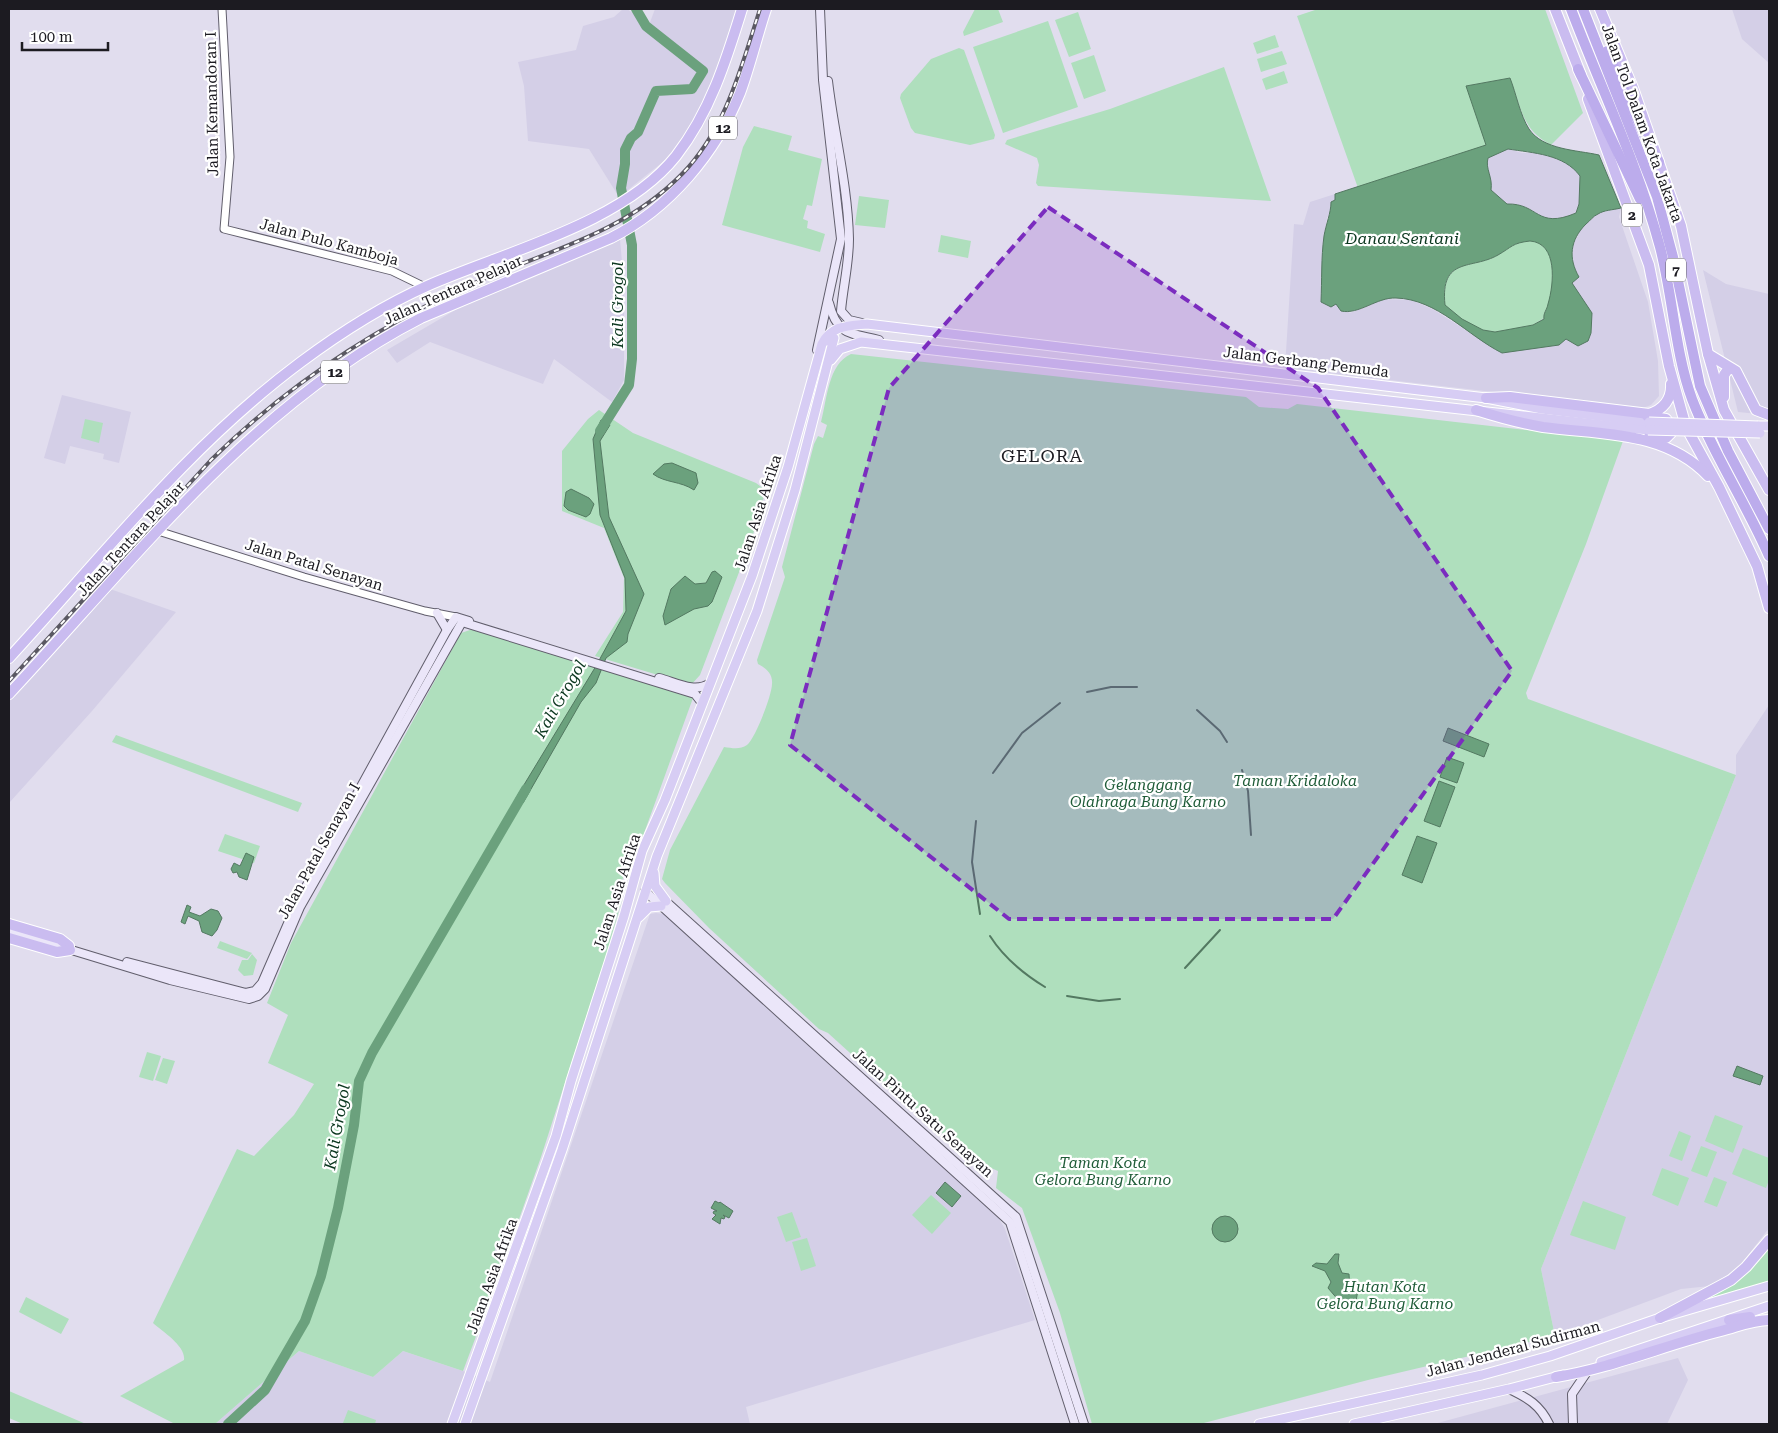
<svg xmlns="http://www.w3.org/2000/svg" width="1778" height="1433" font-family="'Roboto Serif',serif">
<rect width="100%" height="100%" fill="#e1ddee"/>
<!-- built -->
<g fill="#d4cfe7">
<polygon points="623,9 627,9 649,25 655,9 742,9 696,122 669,157 619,197 589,149 528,141 524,86 518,62 576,50 583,26 614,17"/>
<polygon points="1732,9 1769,9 1769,63 1742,39"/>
<polygon points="1508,149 1522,153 1540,153 1572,165 1580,175 1579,204 1576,213 1554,220 1541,217 1517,204 1507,204 1491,190 1487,164 1488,158"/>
<polygon points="1335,194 1335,200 1331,202 1331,211 1327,218 1324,238 1321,302 1336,304 1350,313 1384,299 1412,300 1434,310 1502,353 1552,346 1566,339 1578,346 1591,333 1592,313 1571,282 1579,277 1574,268 1572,247 1581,230 1593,217 1598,213 1621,208 1619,217 1648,302 1658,361 1659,396 1651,405 1640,409 1285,368 1294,224 1303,225 1310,202"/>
<polygon points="620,239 624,286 624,380 612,402 554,359 543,384 430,342 397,363 387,350 469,302"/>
<polygon points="1703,270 1726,284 1769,294 1769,415 1738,412"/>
<polygon points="62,395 131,412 119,463 103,459 104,454 70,446 65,464 44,458"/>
<polygon points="110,589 176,612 92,711 9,803 9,700"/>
<polygon points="1769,705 1769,1228 1738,1268 1710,1286 1681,1289 1555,1336 1541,1269 1736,775 1736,755"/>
<polygon points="656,913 664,914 994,1210 1005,1229 1035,1320 746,1407 750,1424 215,1424 299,1351 373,1377 403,1351 463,1371 490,1382 650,914"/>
<polygon points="1678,1358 1688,1380 1667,1424 1434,1424"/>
</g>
<!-- green -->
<g fill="#afdfbd">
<polygon points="975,9 998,9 1003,22 964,36 963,32"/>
<path d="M1318,9H1545L1583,113L1551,145C1522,130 1521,107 1510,78L1466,86L1487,145L1358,188L1297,16Z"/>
<polygon points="1078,12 1091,49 1069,57 1055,20"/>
<polygon points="1048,21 1078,107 1003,133 973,47"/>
<polygon points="1275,35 1279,47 1257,54 1253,43"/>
<polygon points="959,48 964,50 995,135 994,139 970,145 915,133 911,128 900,98 901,94 931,59"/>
<polygon points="1282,51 1287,64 1261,72 1257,59"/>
<polygon points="1094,55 1106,91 1084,99 1071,63"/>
<polygon points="1224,67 1271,201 1038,186 1036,183 1039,165 1037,158 1005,144 1007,140 1110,109"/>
<polygon points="1284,71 1288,83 1266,90 1262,79"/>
<polygon points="754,126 792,136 788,150 822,159 812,206 807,205 803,219 808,221 807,228 825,234 820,252 722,225 743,147"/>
<polygon points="859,196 889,200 885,228 855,225"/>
<polygon points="941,235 971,241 968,258 938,252"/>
<path d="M1530,241C1558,243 1554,284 1549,304C1547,309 1543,313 1544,318L1533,325L1495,332L1483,330L1462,319L1445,305C1441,256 1472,270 1498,255C1512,247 1512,243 1530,241Z"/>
<path d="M851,354L1246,397L1259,407L1288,409L1297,404L1623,441L1586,544L1526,693L1528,699L1736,775L1541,1269L1555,1336L1368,1380L1200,1424H1092L1060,1313L1022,1208L996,1188L998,1171L977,1162L973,1165L922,1112L903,1101L828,1033L819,1029L709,928L665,883L662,879L670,850L724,747C732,748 740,750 747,745C755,739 772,695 772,684C773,674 766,668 758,664L757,660L785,577L782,567L814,444L818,436L823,438L827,425L821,422C827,400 828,364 851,354Z"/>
<polygon points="599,410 633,433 756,483 764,489 764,496 752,538 700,675 691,685 595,656 623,612 624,578 604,528 562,511 562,451 588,419"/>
<polygon points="85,419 103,423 99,443 81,438"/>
<path d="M473,629L693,698L643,836L629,859L622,881V900L604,962L541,1157L512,1239L498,1242L493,1255L500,1263L501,1270L463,1371L403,1351L373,1377L299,1351L215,1424H175L120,1396L184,1360C186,1346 163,1332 153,1323L237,1149L254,1156L294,1115L314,1084L268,1063L288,1015L267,1003L291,943L461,633Z"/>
<polygon points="116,735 302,803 298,812 112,742"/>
<polygon points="225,834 260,846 254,863 218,851"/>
<polygon points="220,941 252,953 247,959 217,948"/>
<polygon points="252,954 257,960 253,975 244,976 238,970 242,960 248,960"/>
<polygon points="147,1052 161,1056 153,1081 139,1077"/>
<polygon points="163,1058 175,1061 167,1084 155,1080"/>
<polygon points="1715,1115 1743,1126 1733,1153 1705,1141"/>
<polygon points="1679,1131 1691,1136 1682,1161 1669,1156"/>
<polygon points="1701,1146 1717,1152 1707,1177 1691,1171"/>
<polygon points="1743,1148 1769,1158 1769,1180 1766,1188 1732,1174"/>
<polygon points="1662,1168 1689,1178 1678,1206 1652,1195"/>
<polygon points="1714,1177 1727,1182 1717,1207 1704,1202"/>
<polygon points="931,1195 951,1213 932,1234 912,1215"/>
<polygon points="1583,1201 1626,1217 1615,1250 1570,1235"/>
<polygon points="792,1212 801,1237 786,1242 777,1217"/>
<polygon points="807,1238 816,1266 801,1271 792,1242"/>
<path d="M1769,1246V1282L1702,1300C1731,1284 1749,1272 1769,1246Z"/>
<polygon points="26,1297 69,1319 61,1334 19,1312"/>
<polygon points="9,1391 86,1424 23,1424 9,1418"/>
<polygon points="348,1410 376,1420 375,1424 343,1423"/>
</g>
<!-- water -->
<g fill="#6ba17d" stroke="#537961" fill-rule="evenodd">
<path d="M1510,78C1516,93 1520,115 1529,129C1543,150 1577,150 1599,155L1621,208C1613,210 1604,210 1598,214C1593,216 1590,221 1586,224C1570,240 1568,258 1579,277L1572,283L1592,313L1591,333L1588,341L1578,346L1566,339L1559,345L1502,353C1468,336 1437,299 1396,298C1377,297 1359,315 1341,311L1336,304L1331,307L1321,302C1322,280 1321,258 1324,236C1326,224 1331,213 1331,202L1335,200V194L1486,145L1466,86ZM1508,149C1533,153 1564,154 1580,176L1579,204L1576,213C1536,230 1539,203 1507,204L1491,190C1493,177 1485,169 1488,158ZM1530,241C1558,243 1554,284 1548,304C1547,310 1543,313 1544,319L1533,325L1495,332L1483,330L1462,319L1445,305C1440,256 1472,270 1498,255C1512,247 1512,243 1530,241Z"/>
<polygon points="601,420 606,420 610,425 600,441 609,517 644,594 628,634 627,642 606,658 596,683 581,702 523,803 516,798 596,666 626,611 625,578 600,515 593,439"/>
<path d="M672,463L696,473L698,483L694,490C681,481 665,483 653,474L664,464Z"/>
<polygon points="571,489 589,498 594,504 590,514 586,517 568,510 564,506 566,492"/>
<polygon points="715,571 722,577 712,602 708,606 694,609 665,625 663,616 671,589 685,576 695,584 706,583 712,572"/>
<polygon points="1448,728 1489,744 1484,757 1443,741"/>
<polygon points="1447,757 1464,763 1457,783 1440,777"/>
<polygon points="1439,781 1455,787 1440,827 1424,821"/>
<polygon points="1417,836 1437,843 1422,883 1402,875"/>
<polygon points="246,853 254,857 247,880 239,877 237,872 233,873 231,869 234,863 240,866"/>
<polygon points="187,905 191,907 189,912 200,916 211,909 218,911 222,918 217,930 212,936 202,932 199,921 188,916 185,924 181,922"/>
<polygon points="1737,1066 1763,1076 1760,1085 1733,1076"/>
<polygon points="945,1182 961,1196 952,1207 936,1193"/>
<polygon points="715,1201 719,1203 720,1202 733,1211 729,1218 723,1215 725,1217 724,1219 721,1218 720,1224 712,1219 716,1215 713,1213 714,1211 717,1211 711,1208"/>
<circle cx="1225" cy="1229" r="13"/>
<polygon points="1335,1254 1339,1254 1338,1263 1342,1273 1349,1274 1350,1290 1358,1290 1356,1301 1341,1308 1338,1306 1340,1302 1328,1288 1331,1282 1325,1271 1312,1266 1316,1263 1327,1264"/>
</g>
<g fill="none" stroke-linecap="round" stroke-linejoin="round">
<!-- stream -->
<g stroke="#537961" stroke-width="2">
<polyline points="1087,692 1111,687 1137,687"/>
<polyline points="1197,710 1220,731 1227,742"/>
<polyline points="1242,770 1248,791 1251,835"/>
<polyline points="993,773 1022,733 1060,703"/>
<polyline points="976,821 972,862 980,914"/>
<path d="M990,936C1004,958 1022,973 1045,987"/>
<polyline points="1185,968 1220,930"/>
<polyline points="1067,996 1099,1001 1120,999"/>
</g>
<!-- river -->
<g stroke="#6ba17d" stroke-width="10">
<polyline points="600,431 629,385 632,359 632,245 621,188 625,164 625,150 631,138 638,132 656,91 692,89 703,71 646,26 636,9"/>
<polyline points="228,1424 265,1390 305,1321 321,1276 338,1208 354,1125 359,1081 372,1053 526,789"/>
</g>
<defs>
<g id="tertiary">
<polyline points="222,9 230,157 224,229 392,271 425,287"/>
<polyline points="158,531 304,577 425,611 456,617"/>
</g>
<g id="secondary">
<path d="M828,81C834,133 848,186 849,239C849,264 843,287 841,311L849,320L862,323"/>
<path d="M829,303C837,336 851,333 879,340"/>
<polyline points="817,350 841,239 823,80 820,9"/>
<polyline points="437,613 447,630"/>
<path d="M659,678C675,682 695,694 710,683"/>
<polyline points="645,891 1010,1222 1075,1424"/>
<polyline points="662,898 1016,1217 1084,1424"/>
<polyline points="9,931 170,980 249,999 258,996 265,989 300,907 462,622 695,694 702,703"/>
<polyline points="127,962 246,993 255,991 262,983 296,905 447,630 456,617 469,621"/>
<path d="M1509,1389C1528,1398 1540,1405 1549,1424"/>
<polyline points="1573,1424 1572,1394 1587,1372"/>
</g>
<g id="primary">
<polyline points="831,360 840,349 861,342 1648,430"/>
<polyline points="1758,426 1769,426"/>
<polyline points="654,873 655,886 666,901"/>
<polyline points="639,917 649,907 661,906"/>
<polyline points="1601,1362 1769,1306"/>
<path d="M452,1424L556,1136L571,1081L624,916L642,851L665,800L752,576L788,467L822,344C832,325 848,326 867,324L1486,398L1542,409L1649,422"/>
<polyline points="465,1424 562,1150 657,856 757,611 795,490 834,338 829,337 826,341"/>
<polyline points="1259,1424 1482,1375 1550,1356 1660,1318 1769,1286"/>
<polyline points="1354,1424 1509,1389 1563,1375"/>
</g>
<g id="trunk">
<polyline points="1555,9 1581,75"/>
<polyline points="1600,9 1633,88 1681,226 1708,354 1724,410 1769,490"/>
<polyline points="1588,99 1649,265 1669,366 1686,427 1719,487 1757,566 1769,608"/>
<polyline points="1708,354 1736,371 1756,410 1769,415"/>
<polyline points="1724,397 1724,375 1729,368"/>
<path d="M1486,398L1510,397L1649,414C1663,410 1672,399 1671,384"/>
<path d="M1476,410C1498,417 1520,423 1543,427C1601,435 1664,430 1708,476"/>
<polyline points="1647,416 1666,419 1672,427 1671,433 1666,438 1649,437"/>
<path d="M9,658C103,556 188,446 301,362C340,333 382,306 427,286C504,252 622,224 676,156C710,112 726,61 742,9"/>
<path d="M9,694C135,559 253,404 421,318L611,238C669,209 716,153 740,93C750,66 757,36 766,9"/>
<polyline points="9,924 60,939 69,946"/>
<polyline points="9,938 57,952 70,950"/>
<polyline points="1660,1318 1731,1280 1746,1267 1769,1240"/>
<polyline points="1729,1320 1750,1317"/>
<path d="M1556,1377C1612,1368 1665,1345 1721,1331C1737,1327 1752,1320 1769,1320"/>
</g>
<g id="motorway">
<path d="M1571,9C1601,88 1638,165 1660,247C1673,296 1675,353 1692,399C1713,454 1746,503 1769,556"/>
<polyline points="1583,9 1657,197 1673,257 1700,386 1728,451 1769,529"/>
<polyline points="1607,51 1647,142 1659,162"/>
<polyline points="1578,69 1640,199"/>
</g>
</defs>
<!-- tertiary casing -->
<use href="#tertiary" stroke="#615e6c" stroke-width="9"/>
<!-- secondary casing -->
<use href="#secondary" stroke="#615e6c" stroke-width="10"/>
<!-- primary casing -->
<use href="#primary" stroke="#fff" stroke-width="11"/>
<!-- trunk casing -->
<use href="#trunk" stroke="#fff" stroke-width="12"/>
<!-- motorway casing -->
<use href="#motorway" stroke="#fff" stroke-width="12"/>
<!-- tertiary -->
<use href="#tertiary" stroke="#fff" stroke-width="7"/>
<!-- secondary -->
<use href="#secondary" stroke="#ebe6f9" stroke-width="8"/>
<!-- primary -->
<use href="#primary" stroke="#d7cdf4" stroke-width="9"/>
<!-- trunk -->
<use href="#trunk" stroke="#cabcf0" stroke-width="10"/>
<!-- motorway -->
<use href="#motorway" stroke="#bcacec" stroke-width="10"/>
<defs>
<path id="rail" d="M9,681L211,460C280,392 364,335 452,293C530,255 619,239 682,174C726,129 741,67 760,9"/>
</defs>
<!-- rail casing -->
<use href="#rail" stroke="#5a5862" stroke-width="4"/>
<!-- rail -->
<use href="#rail" stroke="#fff" stroke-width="2" stroke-dasharray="5.5" stroke-linecap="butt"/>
<defs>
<g id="primary-bridge">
<polyline points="1649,422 1758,426"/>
<polyline points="1648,430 1760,433"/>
</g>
</defs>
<!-- primary-bridge casing -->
<use href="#primary-bridge" stroke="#fff" stroke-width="11" stroke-linecap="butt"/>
<!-- primary-bridge -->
<use href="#primary-bridge" stroke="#d7cdf4" stroke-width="9"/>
</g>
<!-- marked area -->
<path fill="#7b2cbf" fill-opacity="0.2" stroke="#7b2cbf" stroke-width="4" stroke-dasharray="10 6" stroke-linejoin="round" d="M1048,207L1318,388L1512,671L1333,919H1009L790,745L889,388Z"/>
<g text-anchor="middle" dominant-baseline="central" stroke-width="4.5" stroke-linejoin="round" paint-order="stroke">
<!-- shield labels -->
<g fill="#fff" stroke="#605f64" stroke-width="1">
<rect x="709" y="116.5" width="28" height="23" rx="4"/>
<rect x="1622" y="203.5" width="20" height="23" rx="4"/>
<rect x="1666" y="258.5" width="20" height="23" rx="4"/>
<rect x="321" y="360.5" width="28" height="23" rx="4"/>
</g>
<g font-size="14" font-weight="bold" fill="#1c1b21">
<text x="723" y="128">12</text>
<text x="1632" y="215">2</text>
<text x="1676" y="270">7</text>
<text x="335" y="372">12</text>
</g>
<!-- street labels -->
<g font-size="15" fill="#1c1b21" stroke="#fff">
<text transform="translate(212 104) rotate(-91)">Jalan Kemandoran I</text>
<text transform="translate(1642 123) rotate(70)">Jalan Tol Dalam Kota Jakarta</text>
<text transform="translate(329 242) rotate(15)">Jalan Pulo Kamboja</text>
<text transform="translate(453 290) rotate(-24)">Jalan Tentara Pelajar</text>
<text transform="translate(1306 362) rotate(7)">Jalan Gerbang Pemuda</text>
<text transform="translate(758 513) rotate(-72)">Jalan Asia Afrika</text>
<text transform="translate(131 539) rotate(-47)">Jalan Tentara Pelajar</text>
<text transform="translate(314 565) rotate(17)">Jalan Patal Senayan</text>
<text transform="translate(319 851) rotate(-61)">Jalan Patal Senayan I</text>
<text transform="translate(617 892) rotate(-72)">Jalan Asia Afrika</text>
<text transform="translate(923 1113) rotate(42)">Jalan Pintu Satu Senayan</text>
<text transform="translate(492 1276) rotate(-70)">Jalan Asia Afrika</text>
<text transform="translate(1513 1349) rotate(-15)">Jalan Jenderal Sudirman</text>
</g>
<!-- park labels -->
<g font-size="15" font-style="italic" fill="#1f5c38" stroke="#fff">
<text x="1295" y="781">Taman Kridaloka</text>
<text x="1148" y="785">Gelanggang<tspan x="1148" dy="17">Olahraga Bung Karno</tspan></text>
<text x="1103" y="1163">Taman Kota<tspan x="1103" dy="17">Gelora Bung Karno</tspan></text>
<text x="1385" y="1287">Hutan Kota<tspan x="1385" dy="17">Gelora Bung Karno</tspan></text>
</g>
<!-- water labels -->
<g font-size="16" font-style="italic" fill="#0a361e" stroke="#fff">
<text x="1402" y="238">Danau Sentani</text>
<text transform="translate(617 305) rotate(-90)">Kali Grogol</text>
<text transform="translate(560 699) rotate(-60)">Kali Grogol</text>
<text transform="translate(337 1127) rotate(-80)">Kali Grogol</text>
</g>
<!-- quarter labels -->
<g font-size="18" letter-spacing="1" fill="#1c1b21" stroke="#fff">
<text x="1042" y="455">GELORA</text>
</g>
</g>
<!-- border -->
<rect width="1778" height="1433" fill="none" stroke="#1c1b21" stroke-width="20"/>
<!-- scale -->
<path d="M22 42v8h86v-8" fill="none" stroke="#1c1b21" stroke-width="2.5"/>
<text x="30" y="42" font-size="15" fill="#1c1b21" stroke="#ffffff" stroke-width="4" paint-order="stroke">100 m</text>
</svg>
